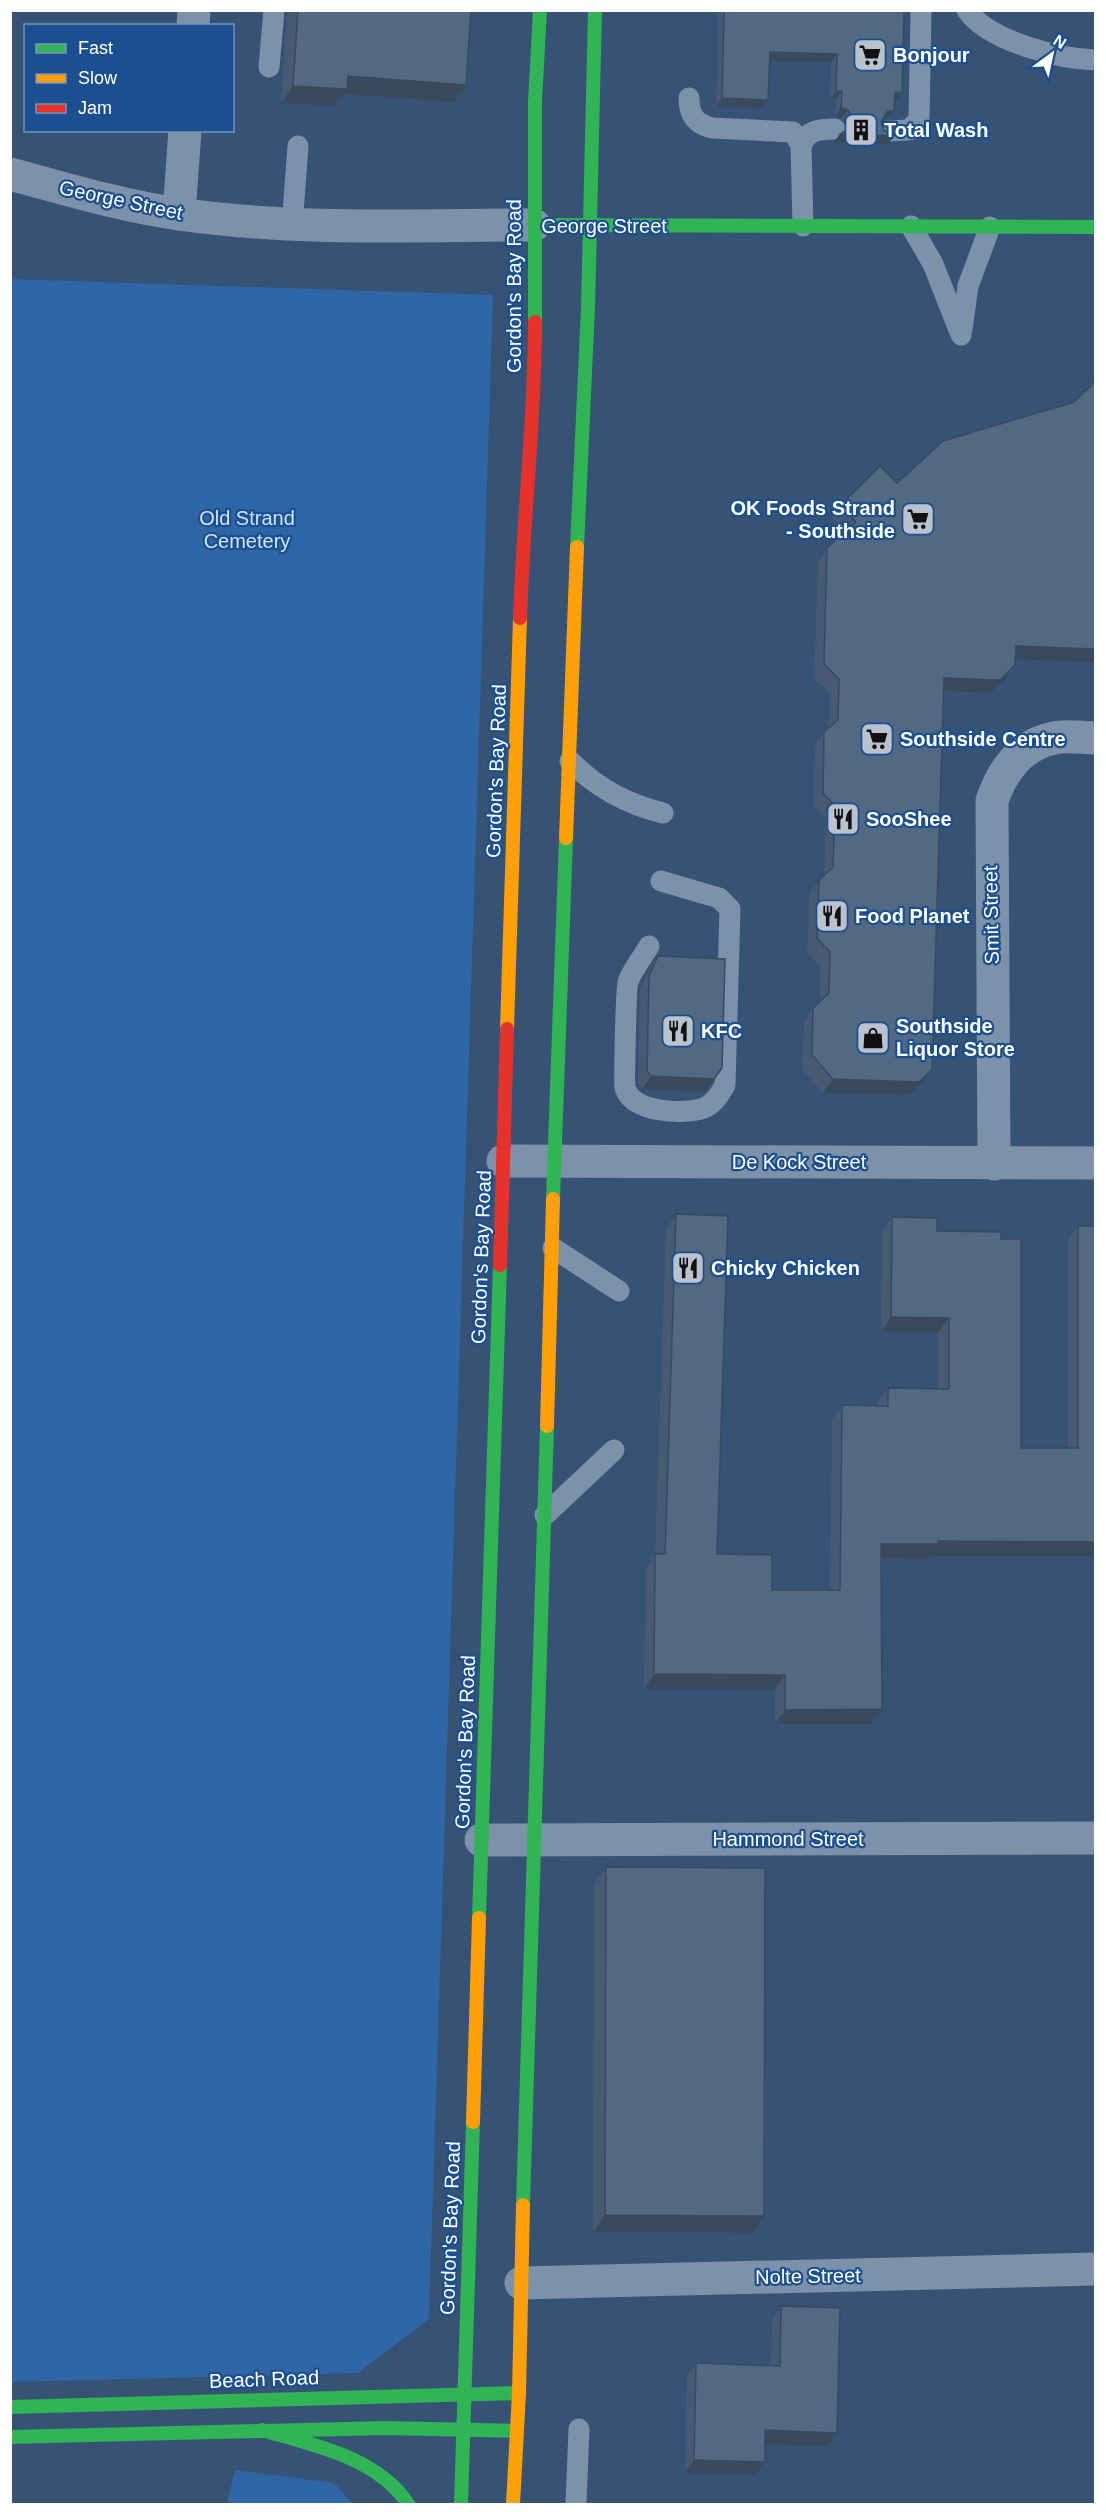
<svg xmlns="http://www.w3.org/2000/svg" width="1106" height="2515" font-family="Helvetica,sans-serif">
<rect width="100%" height="100%" fill="#365274"/>
<!-- green -->
<g fill="#2f66a5">
<polygon points="11,279 493,295 429,2319 358,2373 11,2382"/>
<polygon points="235,2470 334,2483 353,2504 227,2504"/>
</g>
<g fill="none" stroke-linecap="round" stroke-linejoin="round">
<!-- lane -->
<g stroke="#7d92a8" stroke-width="21">
<path d="M967,10C988,41 1059,59 1096,60"/>
<polyline points="269,67 274,10"/>
<path d="M689,98C689,115 695,124 712,128L793,132L801,145L803,226"/>
<polyline points="888,131 909,130 919,120 921,10"/>
<path d="M801,145C808,130 819,129 835,129"/>
<polyline points="292,226 298,146"/>
<polyline points="911,226 933,264 961,335"/>
<polyline points="962,329 968,286 990,227"/>
<path d="M570,761C597,788 626,804 663,813"/>
<path d="M649,946C643,957 632,970 628,982C626,988 624,1083 625,1088C633,1113 684,1115 704,1108C714,1104 720,1094 725,1085L730,909L719,898L661,881"/>
<polyline points="553,1248 619,1291"/>
<polyline points="545,1515 614,1450"/>
<polyline points="576,2504 579,2429"/>
</g>
<!-- street -->
<g stroke="#7d92a8" stroke-width="33">
<polyline points="193,26 194,10"/>
<path d="M10,174C66,189 122,206 179,214C297,231 416,225 534,225"/>
<polyline points="179,214 185,130"/>
<polyline points="503,1161 1096,1163"/>
<path d="M994,1164L992,801C1002,771 1020,745 1054,738C1066,735 1082,738 1096,738"/>
<polyline points="481,1840 1096,1838"/>
<polyline points="521,2283 1096,2269"/>
</g>
<!-- fast -->
<g stroke="#30b455" stroke-width="14">
<polyline points="534,225 1096,227"/>
<polyline points="535,322 535,102 540,10"/>
<polyline points="577,547 588,308 595,10"/>
<polyline points="553,1199 566,838"/>
<polyline points="479,1918 500,1265"/>
<polyline points="523,2205 547,1426"/>
<polyline points="10,2407 519,2393"/>
<path d="M262,2430C313,2445 377,2457 408,2504"/>
<polyline points="10,2437 386,2428 517,2431"/>
<polyline points="461,2504 473,2122"/>
</g>
<!-- slow -->
<g stroke="#ff9f0a" stroke-width="14">
<polyline points="566,838 577,547"/>
<polyline points="507,1029 520,618"/>
<polyline points="547,1426 553,1199"/>
<polyline points="473,2122 479,1918"/>
<polyline points="513,2504 519,2393 523,2205"/>
</g>
<!-- jam -->
<g stroke="#e5322d" stroke-width="14">
<path d="M520,618C523,519 535,421 535,322"/>
<polyline points="500,1265 507,1029"/>
</g>
</g>
<!-- wall -->
<g fill="#475a72">
<polygon points="290,10 471,10 454,102 343,94 335,106 281,103 287,15"/>
<polygon points="718,10 904,10 894,110 888,118 883,120 881,122 884,130 894,136 888,144 834,142 848,128 842,118 835,116 836,99 830,99 831,62 769,61 762,108 716,107"/>
<polygon points="841,505 1015,659 1006,678 991,693 944,692 932,1070 922,1083 909,1095 823,1093 802,1069 804,1022 813,1008 820,1002 820,966 807,952 809,894 819,880 824,876 826,819 813,806 815,746 824,732 828,728 830,693 814,678 818,562 827,548 845,532 832,518"/>
<polygon points="658,956 722,1068 705,1092 642,1089 638,1084 640,989 649,970"/>
<polygon points="676,1214 717,1554 772,1590 830,1590 832,1420 842,1405 878,1406 878,1402 888,1388 938,1389 938,1333 881,1332 882,1232 892,1217 937,1231 1001,1239 1021,1448 1068,1448 1068,1240 1078,1226 1095,1556 930,1556 928,1559 882,1558 882,1709 872,1724 775,1724 775,1690 644,1689 645,1569 655,1554 666,1229"/>
<polygon points="606,1867 764,2216 753,2233 593,2232 594,1884"/>
<polygon points="781,2306 837,2433 827,2446 765,2444 765,2462 755,2475 685,2473 687,2377 696,2363 771,2366 772,2320"/>
</g>
<!-- shaded-wall -->
<g fill="#394a5c">
<polygon points="770,52 837,54 831,62 764,61"/>
<polygon points="348,76 466,85 454,102 343,94 335,106 281,103 293,86"/>
<polygon points="836,91 842,91 836,99 830,99"/>
<polygon points="895,92 902,93 896,101 889,101"/>
<polygon points="722,98 768,100 762,108 716,107"/>
<polygon points="841,108 848,110 842,118 835,116"/>
<polygon points="894,110 888,118 881,121 887,112"/>
<polygon points="840,134 894,136 888,144 834,142"/>
<polygon points="1016,646 1095,649 1095,662 1007,659"/>
<polygon points="1015,665 1006,678 991,693 935,691 944,678"/>
<polygon points="932,1070 922,1083 909,1095 823,1093 833,1079"/>
<polygon points="651,1076 714,1079 705,1092 642,1089"/>
<polygon points="891,1317 949,1318 938,1333 881,1332"/>
<polygon points="938,1541 1095,1542 1095,1556 930,1556 928,1559 871,1558 881,1544"/>
<polygon points="654,1674 785,1675 775,1690 644,1689"/>
<polygon points="882,1709 872,1724 775,1724 785,1710"/>
<polygon points="605,2215 764,2216 753,2233 593,2232"/>
<polygon points="765,2430 837,2433 827,2446 756,2444"/>
<polygon points="694,2460 765,2462 755,2475 685,2473"/>
</g>
<!-- building -->
<g fill="#526984" stroke="#394a5c" stroke-width="1.5">
<polygon points="298,10 471,10 466,85 348,76 347,89 293,86"/>
<polygon points="724,10 904,10 902,93 895,92 894,110 887,112 881,122 884,130 894,136 840,134 852,127 854,120 848,110 841,108 842,91 836,91 837,54 770,52 768,100 722,98"/>
<polygon points="1095,382 1095,649 1016,646 1015,665 1000,680 944,678 932,1070 919,1082 833,1079 812,1055 813,1008 829,993 830,952 817,938 819,880 833,867 835,806 823,793 824,732 838,720 839,679 824,664 827,548 856,522 841,505 880,466 897,483 943,441 1074,402"/>
<polygon points="658,956 725,959 722,1068 714,1079 651,1076 647,1071 649,976"/>
<polygon points="676,1214 728,1216 717,1554 772,1555 772,1590 840,1590 842,1405 888,1406 888,1388 949,1389 949,1318 891,1317 892,1217 937,1218 937,1231 1001,1232 1001,1239 1021,1239 1021,1448 1078,1448 1078,1226 1095,1226 1095,1542 938,1541 938,1544 881,1544 882,1709 785,1710 785,1675 654,1674 655,1554 665,1554"/>
<polygon points="606,1867 765,1868 764,2216 605,2215"/>
<polygon points="781,2306 840,2308 837,2433 765,2430 765,2462 694,2460 696,2363 780,2366"/>
</g>
<!-- icons -->
<defs>
<symbol id="supermarket-square" viewBox="-11 -11 22 22"><rect x="-9" y="-9" width="18" height="18" rx="4" fill="#b9c2ce" stroke="#1b4f8f"/><path d="M-6-5.5h2.5l.6 2H6L4.5 2H-2.5L-4.4-4H-6ZM-1.5 3.2a1.3 1.3 0 1 0 .1 0ZM3 3.2a1.3 1.3 0 1 0 .1 0Z" fill="#111"/></symbol>
<symbol id="building-square" viewBox="-11 -11 22 22"><rect x="-9" y="-9" width="18" height="18" rx="4" fill="#b9c2ce" stroke="#1b4f8f"/><path d="M-4-6H4V6H1V3H-1V6H-4ZM-2.5-4.3h1.7v1.8h-1.7ZM.8-4.3h1.7v1.8H.8ZM-2.5-1h1.7V.8h-1.7ZM.8-1h1.7V.8H.8Z" fill="#111"/></symbol>
<symbol id="restaurant-square" viewBox="-11 -11 22 22"><rect x="-9" y="-9" width="18" height="18" rx="4" fill="#b9c2ce" stroke="#1b4f8f"/><path d="M-5-6h1v4h1v-4h1v4h1v-4h1v5L-1.5 .5V6h-2V.5L-5-1ZM5-6V6H3V1.5H1.5Q1.5-4 5-6Z" fill="#111"/></symbol>
<symbol id="shop-square" viewBox="-11 -11 22 22"><rect x="-9" y="-9" width="18" height="18" rx="4" fill="#b9c2ce" stroke="#1b4f8f"/><path d="M-5-2.5h2.3a2.7 3.5 0 0 1 5.4 0H5L5.5 6h-11ZM-1.5-2.5h3a1.5 2.3 0 0 0-3 0Z" fill="#111"/></symbol>
</defs>
<g fill-rule="evenodd">
<use href="#supermarket-square" x="851" y="36" width="38" height="38"/>
<use href="#building-square" x="842" y="111" width="38" height="38"/>
<use href="#supermarket-square" x="899" y="500" width="38" height="38"/>
<use href="#supermarket-square" x="858" y="720" width="38" height="38"/>
<use href="#restaurant-square" x="824" y="800" width="38" height="38"/>
<use href="#restaurant-square" x="813" y="897" width="38" height="38"/>
<use href="#restaurant-square" x="659" y="1012" width="38" height="38"/>
<use href="#shop-square" x="854" y="1019" width="38" height="38"/>
<use href="#restaurant-square" x="669" y="1249" width="38" height="38"/>
</g>
<g text-anchor="middle" dominant-baseline="central" stroke-width="4.5" stroke-linejoin="round" paint-order="stroke">
<!-- poi labels -->
<g font-size="20" font-weight="bold" fill="#fff" stroke="#1b4f8f" text-anchor="start">
<text x="893" y="55">Bonjour</text>
<text x="884" y="130">Total Wash</text>
<text x="895" y="508" text-anchor="end">OK Foods Strand<tspan x="895" dy="23">- Southside</tspan></text>
<text x="900" y="739">Southside Centre</text>
<text x="866" y="819">SooShee</text>
<text x="855" y="916">Food Planet</text>
<text x="896" y="1026">Southside<tspan x="896" dy="23">Liquor Store</tspan></text>
<text x="701" y="1031">KFC</text>
<text x="711" y="1268">Chicky Chicken</text>
</g>
<!-- street labels -->
<g font-size="20" fill="#fff" stroke="#1b4f8f">
<text transform="translate(121 200) rotate(12)">George Street</text>
<text x="604" y="226">George Street</text>
<text transform="translate(514 286) rotate(-90)">Gordon's Bay Road</text>
<text transform="translate(496 771) rotate(-88)">Gordon's Bay Road</text>
<text transform="translate(991 915) rotate(-91)">Smit Street</text>
<text x="799" y="1162">De Kock Street</text>
<text transform="translate(481 1257) rotate(-88)">Gordon's Bay Road</text>
<text transform="translate(465 1742) rotate(-88)">Gordon's Bay Road</text>
<text x="788" y="1839">Hammond Street</text>
<text transform="translate(450 2228) rotate(-88)">Gordon's Bay Road</text>
<text transform="translate(808 2276) rotate(-1)">Nolte Street</text>
<text transform="translate(264 2379) rotate(-2)">Beach Road</text>
</g>
<!-- park labels -->
<g font-size="20" fill="#cfe3fa" stroke="#1b4f8f">
<text x="247" y="518">Old Strand<tspan x="247" dy="23">Cemetery</tspan></text>
</g>
</g>
<!-- border -->
<rect width="1106" height="2515" fill="none" stroke="#ffffff" stroke-width="24"/>
<!-- legend -->
<rect x="24" y="24" width="210" height="108" fill="#1b4f8f" stroke="#7695bc" stroke-width="1.5"/>
<rect x="36" y="44" width="30" height="9" fill="#30b455" stroke="#7695bc" stroke-width="1.5"/>
<text x="78" y="54" font-size="18" fill="#ffffff">Fast</text>
<rect x="36" y="74" width="30" height="9" fill="#ff9f0a" stroke="#7695bc" stroke-width="1.5"/>
<text x="78" y="84" font-size="18" fill="#ffffff">Slow</text>
<rect x="36" y="104" width="30" height="9" fill="#e5322d" stroke="#7695bc" stroke-width="1.5"/>
<text x="78" y="114" font-size="18" fill="#ffffff">Jam</text>
<!-- north arrow -->
<g transform="translate(1052 54) rotate(33)" stroke="#1b4f8f" stroke-width="4.5" paint-order="stroke">
<path d="M0-4.5L10 22L0 15L-10 22Z" fill="#ffffff"/>
<text y="-9" font-size="16" font-weight="bold" text-anchor="middle" fill="#ffffff">N</text>
</g>
</svg>
